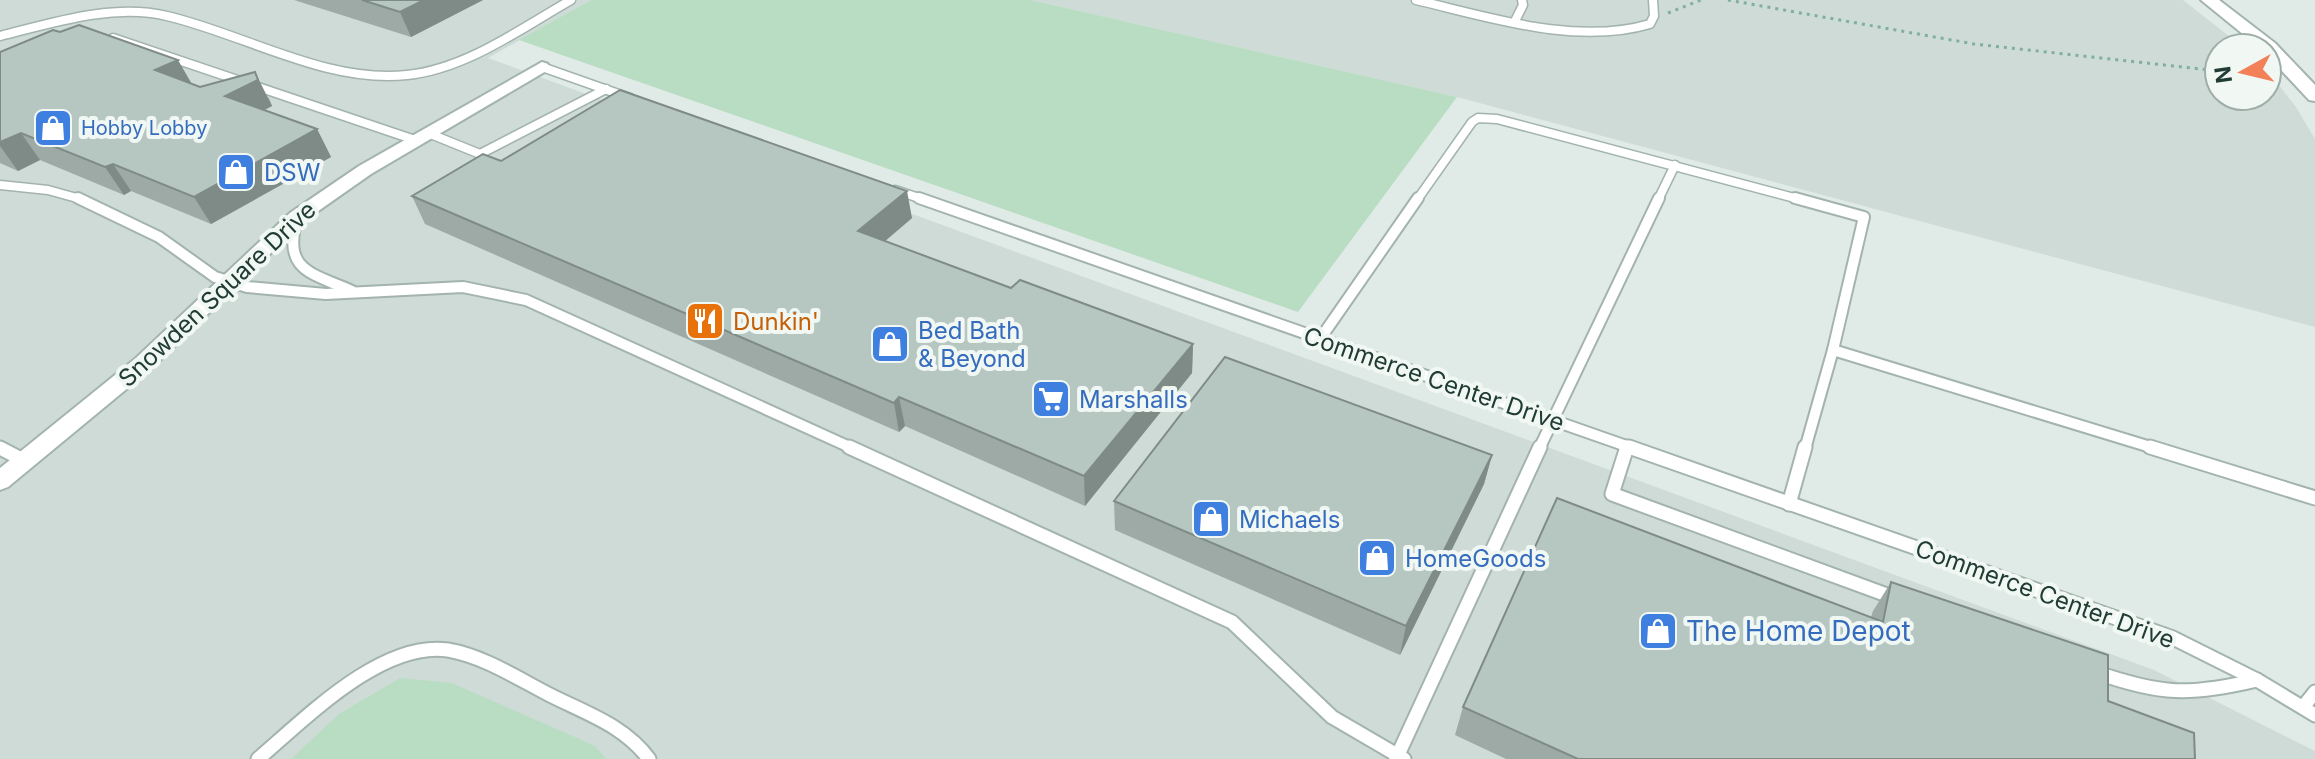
<svg xmlns="http://www.w3.org/2000/svg" width="2315" height="759" font-family="Inter,sans-serif">
<rect width="100%" height="100%" fill="#e0ebe7"/>
<!-- built -->
<g fill="#cedbd6">
<polygon points="0,0 591,0 488,58 2154,670 2315,751 2315,759 0,759"/>
<polygon points="1031,0 2183,0 2244,48 2219,48 2219,96 2267,96 2267,70 2296,107 2315,139 2315,327 1457,97"/>
</g>
<!-- green -->
<g fill="#b9ddc3">
<polygon points="591,0 1031,0 1457,97 1298,312 519,40"/>
<polygon points="400,678 452,683 595,746 606,759 291,759 339,714"/>
</g>
<g fill="none" stroke-linecap="round" stroke-linejoin="round">
<defs>
<g id="service-far2">
<path d="M1416,0C1489,17 1576,46 1650,24L1654,16L1653,0"/>
<polyline points="1516,19 1523,5 1522,0"/>
<path d="M0,36C52,23 113,3 167,16C244,34 327,84 407,75C466,69 520,29 571,0"/>
<polyline points="113,38 415,140"/>
<polyline points="542,67 630,98"/>
<polyline points="428,133 480,154 606,89"/>
<polyline points="0,185 48,190 84,200"/>
<polyline points="895,190 925,200"/>
<polyline points="1417,200 1472,122 1478,118 1497,119 1802,200"/>
<polyline points="1658,200 1675,165"/>
</g>
<g id="service-far1">
<polyline points="78,198 159,237 215,277 247,287 326,294 463,287 526,300 854,449"/>
<polyline points="919,198 1635,449"/>
<polyline points="1795,198 1864,217 1833,350 1805,449"/>
<path d="M297,219C282,271 312,273 352,291"/>
<polyline points="1320,339 1418,198"/>
<polyline points="1833,350 2157,449"/>
<polyline points="0,448 3,449"/>
<polyline points="1539,449 1659,198"/>
</g>
<g id="service">
<polyline points="849,447 1232,622 1332,717 1404,759"/>
<polyline points="1627,447 1612,494 1895,598"/>
<polyline points="1629,447 2173,638 2257,680 2315,715"/>
<polyline points="2150,447 2315,498"/>
<polyline points="0,448 25,461"/>
<polyline points="1789,504 1805,447"/>
<path d="M2095,672C2161,695 2189,696 2257,680"/>
<polyline points="2303,707 2315,692"/>
<path d="M258,759C305,719 382,640 448,650C483,656 517,678 548,694C585,713 624,725 649,759"/>
<polyline points="1396,759 1540,447"/>
</g>
<polygon id="minor" points="542,62 548,64 548,70 371,174 304,221 152,368 8,487 0,490 0,468 136,358 290,213 359,166"/>
<polygon id="tertiary" points="2201,0 2219,0 2275,43 2315,85 2315,101 2309,100 2267,55 2267,48 2260,48"/>
</defs>
<!-- service-far2 casing -->
<use href="#service-far2" stroke="#a3b3ae" stroke-width="11"/>
<!-- service-far1 casing -->
<use href="#service-far1" stroke="#a3b3ae" stroke-width="14"/>
<!-- service casing -->
<use href="#service" stroke="#a3b3ae" stroke-width="17"/>
<!-- minor casing -->
<use href="#minor" stroke="#a3b3ae" stroke-width="4"/>
<!-- tertiary casing -->
<use href="#tertiary" stroke="#a3b3ae" stroke-width="4"/>
<!-- path -->
<g stroke="#80afa2" stroke-width="3" stroke-dasharray="3 5" stroke-linecap="butt">
<polyline points="1728,0 1974,44 2219,71"/>
<polyline points="1668,13 1701,0"/>
</g>
<!-- service-far2 -->
<use href="#service-far2" stroke="#fff" stroke-width="8"/>
<!-- service-far1 -->
<use href="#service-far1" stroke="#fff" stroke-width="10"/>
<!-- service -->
<use href="#service" stroke="#fff" stroke-width="13"/>
<!-- minor -->
<use href="#minor" fill="#fff" fill-rule="evenodd"/>
<!-- tertiary -->
<use href="#tertiary" fill="#fff" fill-rule="evenodd"/>
</g>
<!-- wall -->
<g fill="#9daaa5">
<polygon points="294,0 483,0 411,37"/>
<polygon points="0,52 269,98 272,106 264,110 317,129 331,157 211,224 131,191 124,195 40,160 18,171 0,163"/>
<polygon points="501,161 912,218 885,241 1011,288 1193,344 1192,373 1085,506 905,426 899,432 425,224 412,196"/>
<polygon points="1492,455 1484,484 1400,655 1115,530 1114,501"/>
<polygon points="1891,582 2108,701 2195,759 1506,759 1455,735 1463,707 1871,617 1873,611"/>
</g>
<!-- shaded-wall -->
<g fill="#7f8b86">
<polygon points="424,0 483,0 411,37 400,12"/>
<polygon points="178,60 193,86 155,70"/>
<polygon points="255,72 272,106 240,123 225,96"/>
<polygon points="317,129 331,157 211,224 194,197"/>
<polygon points="21,133 40,160 18,171 0,146 0,142"/>
<polygon points="113,164 131,191 124,195 105,167"/>
<polygon points="907,191 912,218 864,259 858,231"/>
<polygon points="1193,344 1192,373 1085,506 1084,476"/>
<polygon points="899,397 905,426 899,432 894,403"/>
<polygon points="1492,455 1484,484 1400,655 1406,626"/>
</g>
<!-- building -->
<g fill="#b6c6c0" stroke="#7f8b86" stroke-width="2">
<polygon points="362,0 424,0 400,12"/>
<polygon points="79,25 178,60 155,70 200,87 255,72 258,80 225,96 317,129 194,197 113,164 105,167 21,133 0,142 0,52 53,30 60,32"/>
<polygon points="620,90 907,191 858,231 1011,288 1020,280 1193,344 1084,476 899,397 894,403 412,196 483,154 501,161"/>
<polygon points="1225,357 1492,455 1406,626 1114,501"/>
<polygon points="1557,498 1883,622 1891,582 2108,655 2108,701 2194,733 2195,759 1578,759 1463,707"/>
</g>
<!-- icons -->
<defs>
<symbol id="shop-square" viewBox="-11 -11 22 22"><rect x="-9" y="-9" width="18" height="18" rx="4" fill="#3f7fe0" stroke="#f1f8f4"/><path d="M-5-2.5h2.3a2.7 3.5 0 0 1 5.4 0H5L5.5 6h-11ZM-1.5-2.5h3a1.5 2.3 0 0 0-3 0Z" fill="#fff"/></symbol>
<symbol id="restaurant-square" viewBox="-11 -11 22 22"><rect x="-9" y="-9" width="18" height="18" rx="4" fill="#e8710a" stroke="#f1f8f4"/><path d="M-5-6h1v4h1v-4h1v4h1v-4h1v5L-1.5 .5V6h-2V.5L-5-1ZM5-6V6H3V1.5H1.5Q1.5-4 5-6Z" fill="#fff"/></symbol>
<symbol id="supermarket-square" viewBox="-11 -11 22 22"><rect x="-9" y="-9" width="18" height="18" rx="4" fill="#3f7fe0" stroke="#f1f8f4"/><path d="M-6-5.5h2.5l.6 2H6L4.5 2H-2.5L-4.4-4H-6ZM-1.5 3.2a1.3 1.3 0 1 0 .1 0ZM3 3.2a1.3 1.3 0 1 0 .1 0Z" fill="#fff"/></symbol>
</defs>
<g fill-rule="evenodd">
<use href="#shop-square" x="31" y="106" width="44" height="44"/>
<use href="#shop-square" x="214" y="150" width="44" height="44"/>
<use href="#restaurant-square" x="683" y="299" width="44" height="44"/>
<use href="#shop-square" x="868" y="322" width="44" height="44"/>
<use href="#supermarket-square" x="1029" y="377" width="44" height="44"/>
<use href="#shop-square" x="1189" y="497" width="44" height="44"/>
<use href="#shop-square" x="1355" y="536" width="44" height="44"/>
<use href="#shop-square" x="1636" y="609" width="44" height="44"/>
</g>
<g text-anchor="middle" dominant-baseline="central" stroke-width="8" stroke-linejoin="round" paint-order="stroke">
<!-- far-shop labels -->
<g font-size="20" fill="#366cbe" stroke="#f1f8f4" text-anchor="start">
<text x="81" y="128">Hobby Lobby</text>
</g>
<!-- shop labels -->
<g font-size="24" fill="#366cbe" stroke="#f1f8f4" text-anchor="start">
<text x="264" y="172">DSW</text>
<text x="918" y="330">Bed Bath<tspan x="918" dy="28">&amp; Beyond</tspan></text>
<text x="1079" y="399">Marshalls</text>
<text x="1239" y="519">Michaels</text>
<text x="1405" y="558">HomeGoods</text>
</g>
<!-- street labels -->
<g font-size="24" fill="#213c35" stroke="#f1f8f4">
<text transform="translate(217 294) rotate(-43)">Snowden Square Drive</text>
<text transform="translate(1434 379) rotate(19)">Commerce Center Drive</text>
<text transform="translate(2045 594) rotate(20)">Commerce Center Drive</text>
</g>
<!-- food labels -->
<g font-size="24" fill="#c56008" stroke="#f1f8f4" text-anchor="start">
<text x="733" y="321">Dunkin'</text>
</g>
<!-- near-shop labels -->
<g font-size="28" fill="#366cbe" stroke="#f1f8f4" text-anchor="start">
<text x="1686" y="631">The Home Depot</text>
</g>
</g>
<!-- north arrow -->
<g transform="translate(2243 72) rotate(262)"><circle r="38" fill="#f1f8f4" stroke="#9eada8" stroke-width="2"/>
<path d="M0-6L14 30L0 20L-14 30Z" fill="#f28157"/>
<text y="-12" font-size="22" font-weight="bold" text-anchor="middle" fill="#213c35">N</text>
</g>
</svg>
